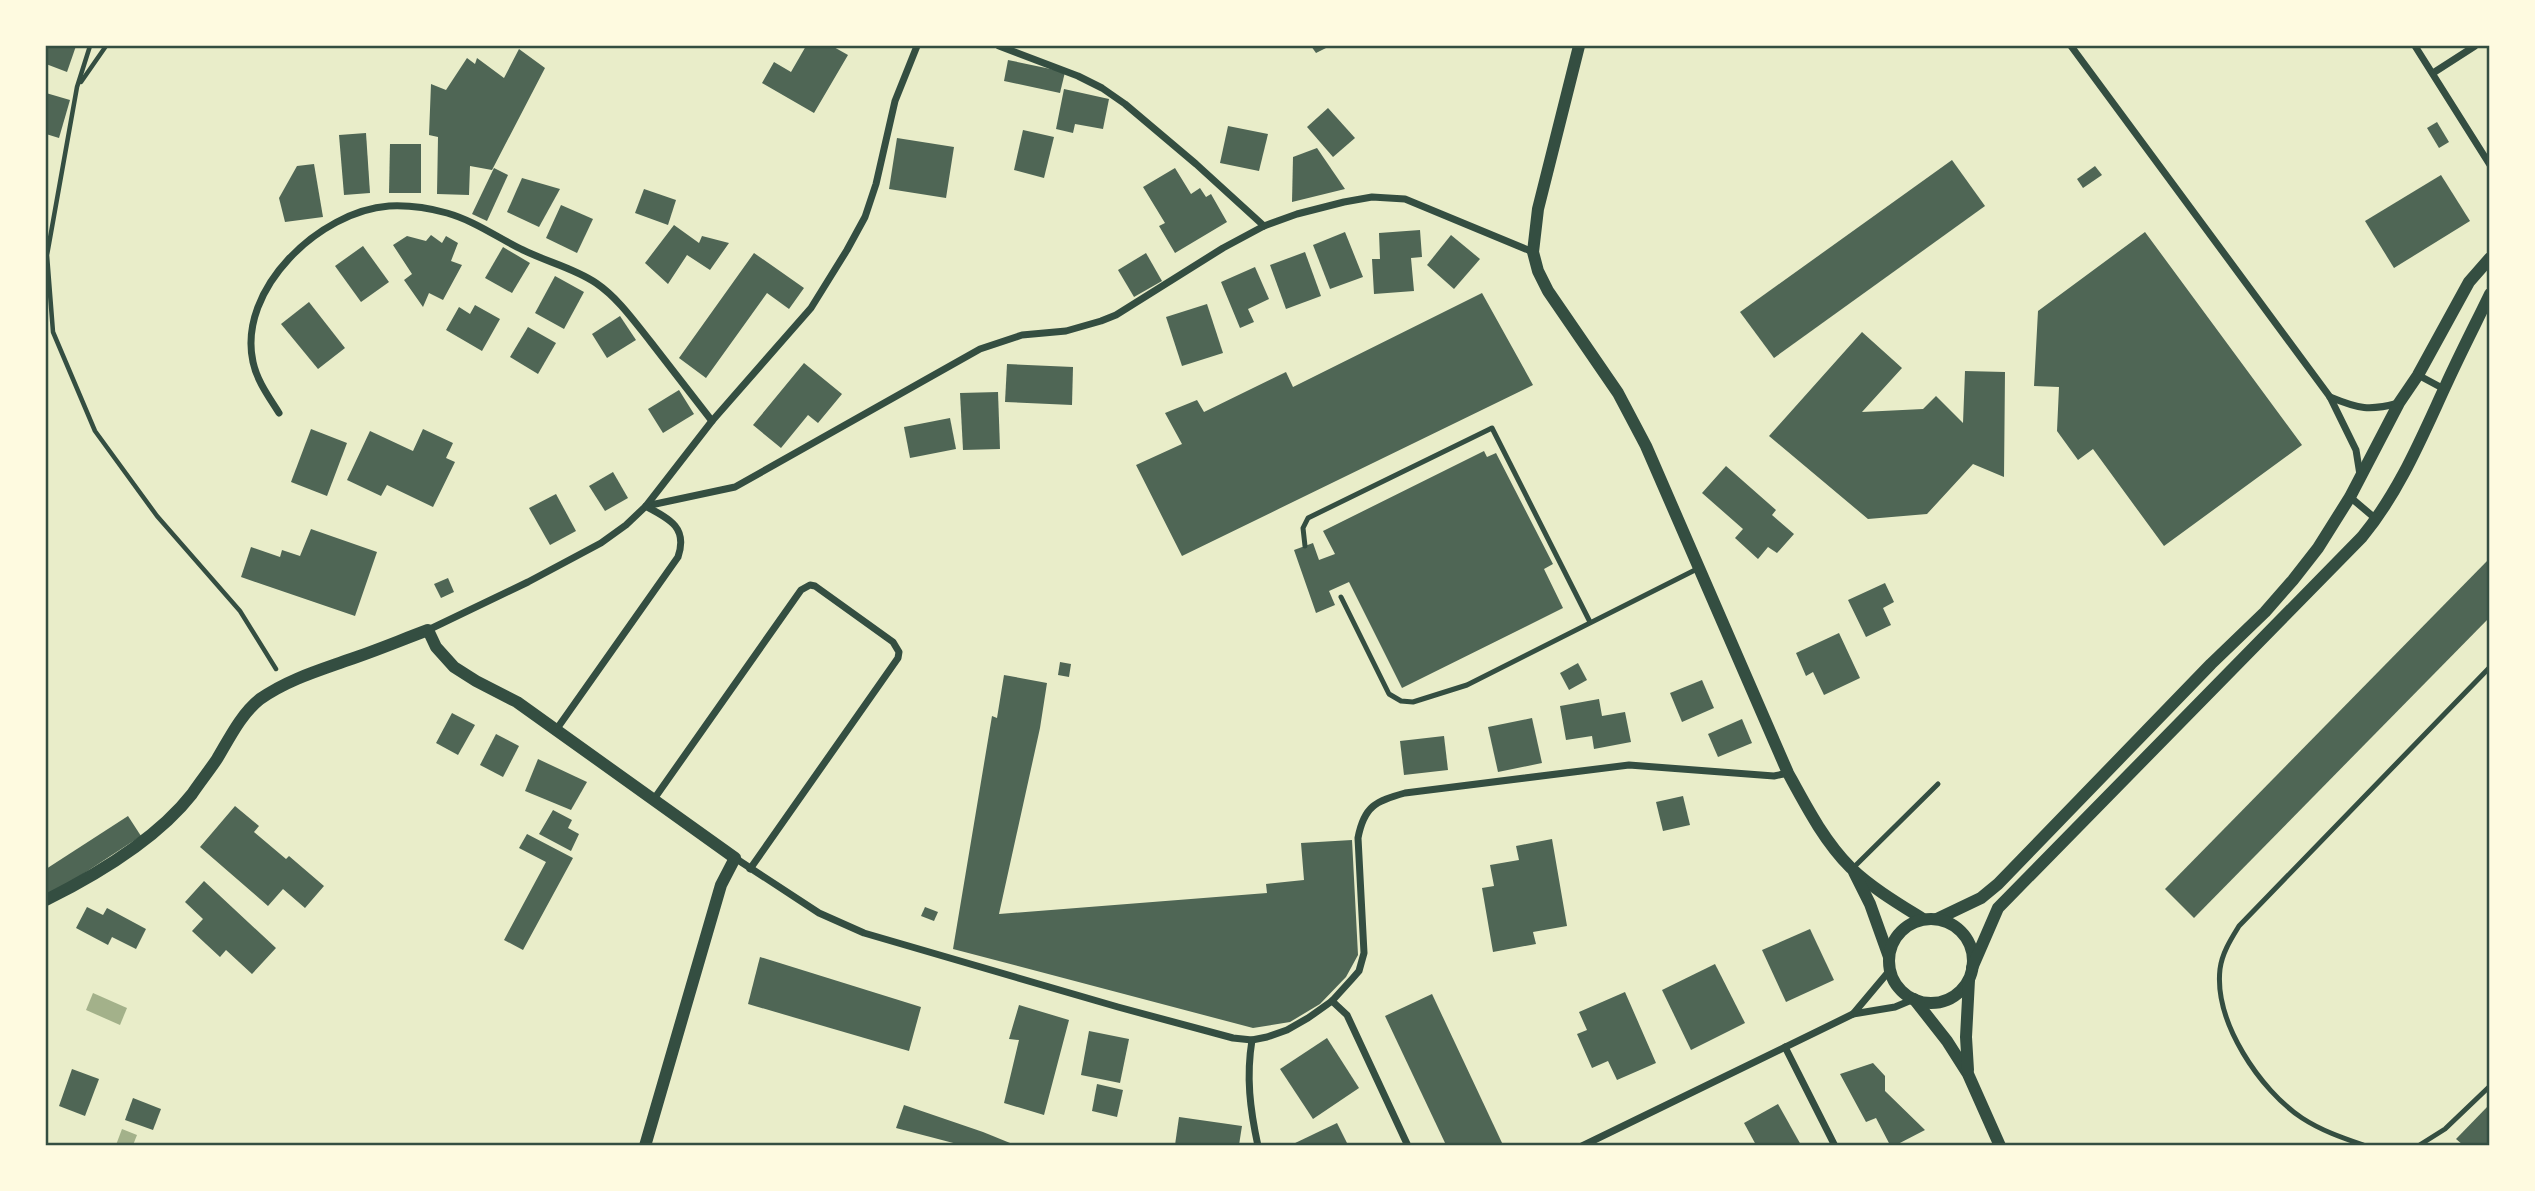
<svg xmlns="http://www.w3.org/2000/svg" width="2535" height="1191" font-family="'Varela Round',sans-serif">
<rect width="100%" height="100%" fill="#e9edc9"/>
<!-- water -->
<g fill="#a3b18a">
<polygon points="93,993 127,1008 120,1025 86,1010"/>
<polygon points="122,1129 137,1135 133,1145 116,1145"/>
</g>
<!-- building -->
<g fill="#4f6655">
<polygon points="46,46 76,46 67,72 46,64"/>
<polygon points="806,46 832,46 848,55 814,113 762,83 774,62 791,72"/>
<polygon points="1311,46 1330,46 1316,53"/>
<polygon points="519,49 545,68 492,170 470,166 469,195 437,194 438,137 429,135 431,84 446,90 467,58 475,64 477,58 504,78"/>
<polygon points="1008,60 1065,72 1060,93 1004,81"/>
<polygon points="1064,89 1109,99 1103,129 1075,124 1073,133 1056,129"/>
<polygon points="46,93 70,100 59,138 46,134"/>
<polygon points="1328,108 1355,138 1333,157 1307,127"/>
<polygon points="2437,122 2449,142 2439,148 2427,128"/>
<polygon points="1228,126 1268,134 1259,171 1220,163"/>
<polygon points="1023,130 1054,137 1044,178 1014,170"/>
<polygon points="366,133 370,193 344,195 339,135"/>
<polygon points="897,138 954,147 946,198 889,189"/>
<polygon points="390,144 421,144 421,193 389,193"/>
<polygon points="1317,148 1345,189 1292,202 1293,157"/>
<polygon points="1952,160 1985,206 1774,358 1740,312"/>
<polygon points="314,164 323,217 285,222 279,198 297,166"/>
<polygon points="2095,166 2102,175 2083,188 2077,179"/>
<polygon points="494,168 508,175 487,221 472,214"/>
<polygon points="1175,168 1191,194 1200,188 1206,197 1211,194 1227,222 1175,253 1159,226 1165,223 1143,187"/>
<polygon points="2441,175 2470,221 2394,268 2365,221"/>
<polygon points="522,178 560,189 539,227 507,212"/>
<polygon points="644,189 676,200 668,225 635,213"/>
<polygon points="561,205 593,219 577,253 546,238"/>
<polygon points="674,225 699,243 702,236 729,243 710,270 687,255 668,284 645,263"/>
<polygon points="1420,230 1422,257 1411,258 1414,291 1374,294 1372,259 1380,259 1379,233"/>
<polygon points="1345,232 1363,277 1330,289 1313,245"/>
<polygon points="2145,232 2302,445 2164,546 2093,449 2078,460 2057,431 2059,387 2034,386 2038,311"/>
<polygon points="431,235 442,243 446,236 458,243 451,261 462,265 443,300 429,293 423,307 404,280 412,274 393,245 407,236 426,241"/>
<polygon points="1451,235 1480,259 1454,289 1427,265"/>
<polygon points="363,246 389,282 361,302 335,266"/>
<polygon points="503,247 530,263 512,293 485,278"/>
<polygon points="1305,252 1321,296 1286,309 1270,265"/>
<polygon points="754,253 804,288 789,309 767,293 706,378 679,358"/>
<polygon points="1146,253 1162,281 1134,297 1118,270"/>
<polygon points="1255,267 1269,299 1248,309 1254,322 1240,328 1221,282"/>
<polygon points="555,276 584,292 564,329 535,313"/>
<polygon points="1482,293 1533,385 1182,556 1136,465 1182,444 1165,413 1197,400 1204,412 1286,372 1293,387"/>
<polygon points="309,302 345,348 318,369 281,324"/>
<polygon points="1207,304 1223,353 1182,366 1166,317"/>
<polygon points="475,305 500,319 482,351 446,330 459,307 470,314"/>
<polygon points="620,316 636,340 607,358 592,334"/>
<polygon points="528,327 556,343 538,374 510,357"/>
<polygon points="1862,332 1902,368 1862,412 1923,409 1936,396 1963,423 1965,371 2005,372 2004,477 1973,464 1927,514 1868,519 1769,436"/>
<polygon points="804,363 842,394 818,423 808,415 781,448 753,425"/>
<polygon points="1007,364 1073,367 1072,405 1005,402"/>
<polygon points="679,390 694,414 663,433 648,409"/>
<polygon points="998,392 1000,449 963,450 960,393"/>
<polygon points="950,418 956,449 910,458 904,427"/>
<polygon points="311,429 347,443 327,496 291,482"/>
<polygon points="423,429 453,443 446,458 455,462 433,507 387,485 381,496 347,480 370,431 413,451"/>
<polygon points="1484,451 1487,457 1496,453 1553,564 1544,569 1563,608 1402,688 1349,582 1329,591 1335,605 1316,613 1294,550 1313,543 1319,560 1335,554 1323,531"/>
<polygon points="1726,466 1776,510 1772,515 1794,534 1777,553 1768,547 1758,559 1735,538 1743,529 1702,493"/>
<polygon points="613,472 628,498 605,511 589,486"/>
<polygon points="556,494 576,531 550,545 529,508"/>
<polygon points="311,529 377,552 355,616 241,577 251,547 280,557 282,550 300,556"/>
<polygon points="2489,559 2489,618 2194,918 2165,889"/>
<polygon points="448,578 454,592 441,598 434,584"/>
<polygon points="1885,583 1894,602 1883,608 1891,625 1866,637 1848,600"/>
<polygon points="1839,633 1860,678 1824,695 1813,672 1806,676 1796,653"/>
<polygon points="1060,662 1071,664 1069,677 1058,675"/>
<polygon points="1578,663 1587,680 1569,690 1560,673"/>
<polygon points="1004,675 1047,683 1040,728 999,914 1267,893 1266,884 1304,880 1301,843 1352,840 1358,955 1346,977 1320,1004 1290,1022 1253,1028 953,949 992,716 997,718"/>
<polygon points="1702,680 1714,708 1682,722 1670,693"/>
<polygon points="1599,699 1602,716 1625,712 1631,742 1594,749 1592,736 1566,740 1560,706"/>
<polygon points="452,713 475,725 458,755 436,743"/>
<polygon points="1532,718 1542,763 1498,772 1488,727"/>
<polygon points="1742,719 1752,743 1718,757 1708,734"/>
<polygon points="496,734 519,746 503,777 480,765"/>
<polygon points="1444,736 1448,770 1404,775 1400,741"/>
<polygon points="538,759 587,782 571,810 525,791"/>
<polygon points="1683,796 1690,825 1663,831 1656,802"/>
<polygon points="235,806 259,826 254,832 286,859 289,856 324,886 305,908 283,889 268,906 200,847"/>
<polygon points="553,810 572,820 568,828 579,834 571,851 539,834"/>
<polygon points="128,816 141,836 63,887 46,895 46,869"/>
<polygon points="527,834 573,858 523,950 504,940 546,862 519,848"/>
<polygon points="1552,839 1567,926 1533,932 1536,944 1493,952 1482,888 1494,886 1490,865 1519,860 1516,846"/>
<polygon points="204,881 276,948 252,974 226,950 220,957 192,931 203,919 185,902"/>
<polygon points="87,907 103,915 107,908 146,929 136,949 112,937 108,945 76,928"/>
<polygon points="925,907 938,912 934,921 921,916"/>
<polygon points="1810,929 1834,980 1786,1002 1762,950"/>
<polygon points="760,957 921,1007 909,1051 748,1004"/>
<polygon points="1715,964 1745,1023 1691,1050 1662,990"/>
<polygon points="1625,992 1656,1063 1617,1080 1608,1061 1592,1068 1577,1034 1587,1030 1579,1012"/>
<polygon points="1432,994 1503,1145 1446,1145 1385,1016"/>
<polygon points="1019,1005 1069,1020 1044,1115 1004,1103 1019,1040 1009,1039"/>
<polygon points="1089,1031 1129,1039 1120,1083 1081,1075"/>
<polygon points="1327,1038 1359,1088 1313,1119 1280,1069"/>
<polygon points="1873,1063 1885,1076 1885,1091 1925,1130 1896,1145 1890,1145 1876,1118 1866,1122 1840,1074"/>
<polygon points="72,1069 99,1079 85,1116 59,1106"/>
<polygon points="1097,1084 1123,1090 1117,1117 1092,1111"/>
<polygon points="133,1098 161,1109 153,1130 125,1120"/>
<polygon points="1778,1104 1801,1145 1756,1145 1744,1123"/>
<polygon points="904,1105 983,1132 1015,1145 961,1145 896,1128"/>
<polygon points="2489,1105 2489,1145 2463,1145 2456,1139"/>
<polygon points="1179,1117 1242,1126 1239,1145 1175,1145"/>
<polygon points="1337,1123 1348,1145 1291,1145"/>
</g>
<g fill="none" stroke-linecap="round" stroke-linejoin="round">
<!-- path -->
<g stroke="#344e41" stroke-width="4.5">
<polyline points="90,46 77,87 47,255 53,332 95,431 157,516 240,611 276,669"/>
<polyline points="81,82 106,46"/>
</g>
<!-- service -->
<g stroke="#344e41" stroke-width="5">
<polyline points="1305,546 1303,528 1308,518 1492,428 1590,622"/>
<polyline points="1341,597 1389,694 1401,701 1413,702 1467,685 1697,569"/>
<polyline points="1852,869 1938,784"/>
<path d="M2366,1146C2343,1138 2322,1131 2302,1118C2260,1090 2214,1022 2220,969C2222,953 2231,939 2239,926L2490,667"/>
<polyline points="2418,1146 2445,1129 2490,1086"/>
</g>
<!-- minor -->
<g stroke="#344e41" stroke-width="7">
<polyline points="999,46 1078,76 1102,88 1125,104 1196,164 1264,226"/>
<polyline points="2071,46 2330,397 2356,450 2360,475"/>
<polyline points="2415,46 2490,165"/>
<polyline points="2433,73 2475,46"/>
<polyline points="2418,375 2444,389"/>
<path d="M2330,397C2359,409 2369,411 2399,403"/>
<path d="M279,413C269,397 257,381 253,362C237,289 320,211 389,206C408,205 429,208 447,213C475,221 498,238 523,250C547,262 574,268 596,283C618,298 634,321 650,341C671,368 691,394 712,421"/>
<polyline points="2350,497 2376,519"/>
<polyline points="646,506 735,487 980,349 1022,335 1066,331 1101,321 1116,315 1223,248 1264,226 1297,214 1344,202 1372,197 1405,199 1533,252"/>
<polyline points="428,630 528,582 601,543 626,525 646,506 712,421 811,308 847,250 865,217 876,184 895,101 917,46"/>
<path d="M556,730L678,557C688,528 670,519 647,507"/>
<polyline points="654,799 801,590 810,585 815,586 893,642 899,652 898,658 750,869"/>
<path d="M735,858L819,913L864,933L1118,1007L1233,1038L1252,1040L1267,1037L1287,1030L1308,1018L1332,1001L1352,979L1359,971L1364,953L1358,838C1364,806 1376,801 1405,793L1629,765L1774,776L1788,773"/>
<polyline points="1332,1001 1347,1015 1408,1146"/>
<polyline points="1853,1014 1890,970"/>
<path d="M1252,1040C1246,1077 1250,1109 1258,1146"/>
<polyline points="1785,1047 1835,1146"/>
<polyline points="1582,1146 1853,1014 1895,1007 1914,999"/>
</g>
<!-- tertiary -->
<g stroke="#344e41" stroke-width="12">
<path d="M1579,46L1538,209L1533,252L1538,271L1548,291L1618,393L1646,446L1788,773C1806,806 1824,841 1851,868C1872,888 1899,904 1923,919"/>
<polyline points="1854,872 1870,904 1889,957"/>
<path d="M46,900C96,875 157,839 192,794C200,782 209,771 217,759C229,739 241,714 260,699C287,680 317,671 348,660C375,651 401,640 428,630L436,647L454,667L476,681L517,702L735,858L721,885L645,1146"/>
<polyline points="1937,919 1981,898 1998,884 2211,664 2265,612 2293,580 2318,548 2350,497 2399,403 2418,375 2469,282 2490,258"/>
<circle cx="1931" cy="961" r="42"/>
<path d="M1972,968L1998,908L2362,537C2399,492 2421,439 2445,387C2459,356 2475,325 2490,294"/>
<polyline points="1914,999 1947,1041 1968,1074 2000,1146"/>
<polyline points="1968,1070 1966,1037 1969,980"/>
</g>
</g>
<!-- border -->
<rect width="2535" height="1191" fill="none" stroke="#fefae0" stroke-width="94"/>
<rect x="47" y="47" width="2441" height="1097" fill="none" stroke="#344e41" stroke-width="2.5"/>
</svg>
